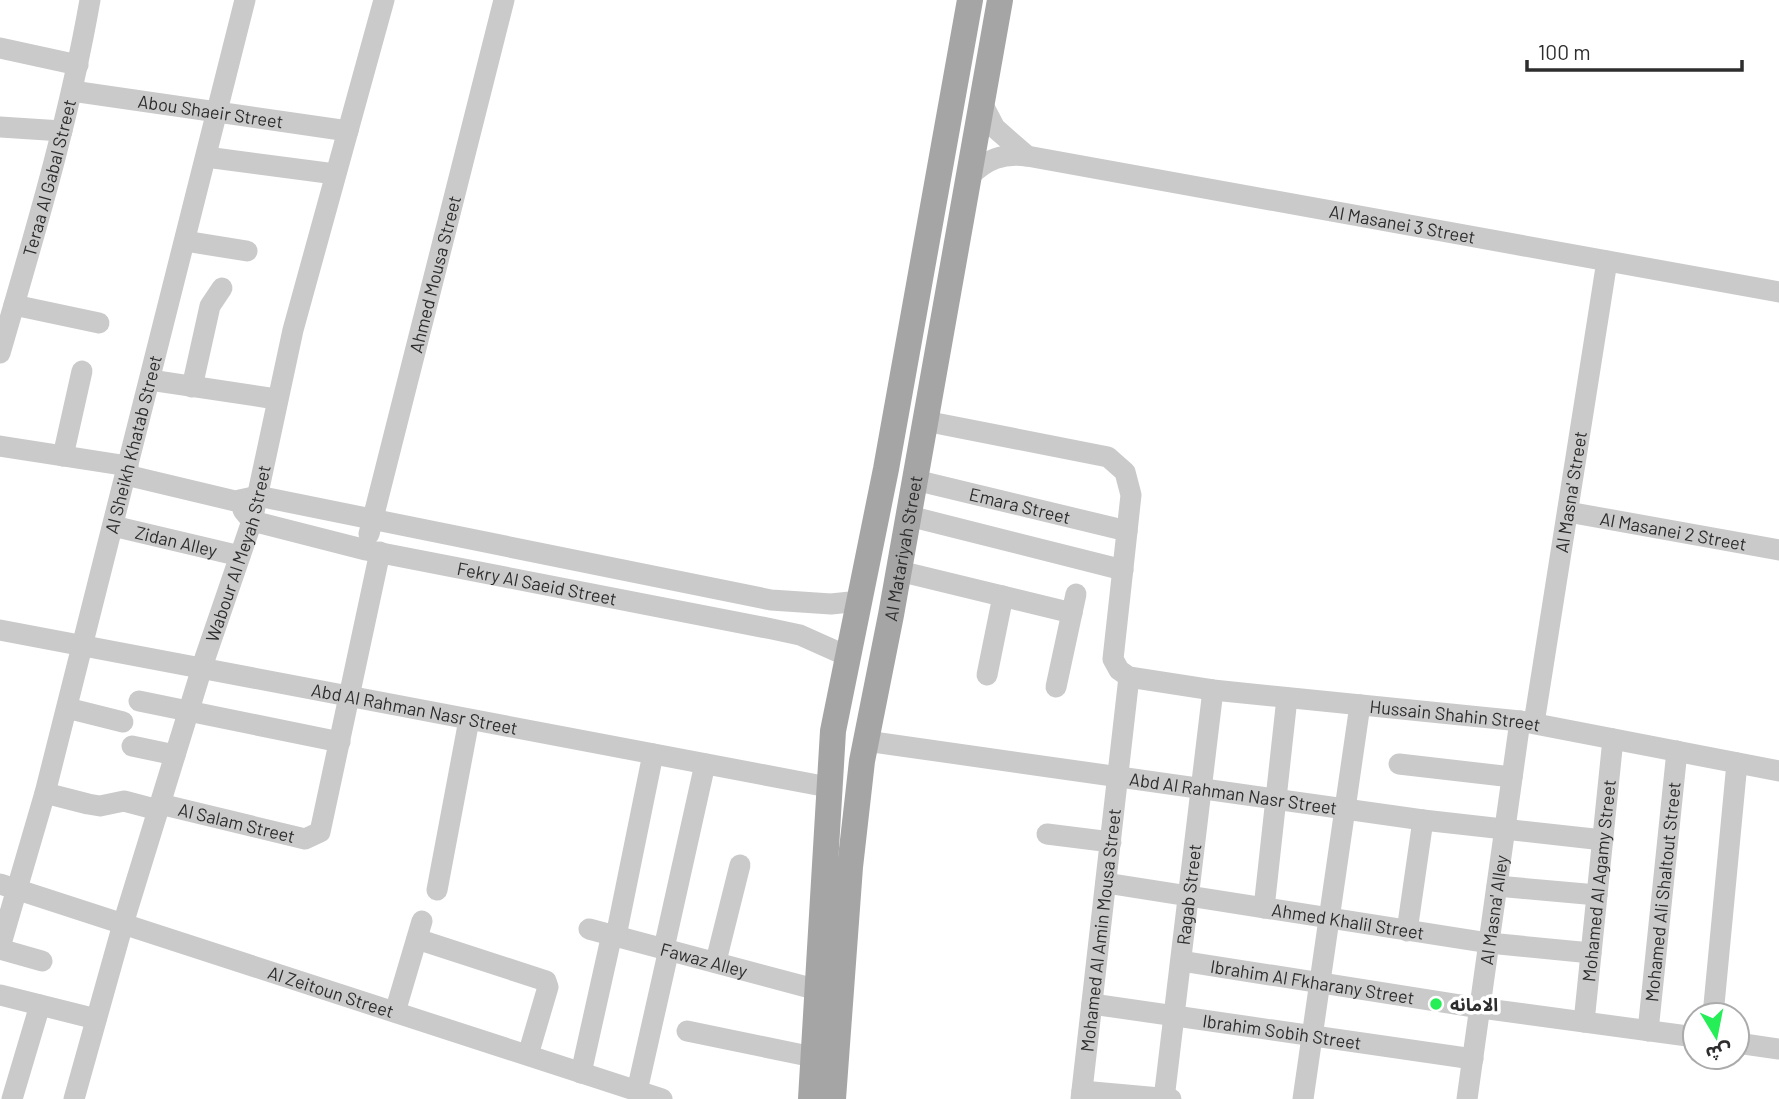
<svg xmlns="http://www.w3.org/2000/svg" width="1779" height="1099" font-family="Barlow,'Noto Sans Arabic',sans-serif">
<rect width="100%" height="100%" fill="#fff"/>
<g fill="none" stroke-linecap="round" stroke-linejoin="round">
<!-- minor -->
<g stroke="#cacaca" stroke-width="21">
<polyline points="0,48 78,65"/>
<path id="s1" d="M72,91L348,131"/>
<polyline points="982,103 995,128 1027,156"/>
<polyline points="0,127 62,131"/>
<polyline points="206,157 335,174"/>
<path id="s2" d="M969,177C986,159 1003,153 1027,156L1779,292"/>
<polyline points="185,241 247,251"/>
<polyline points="14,305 99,323"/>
<path id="s3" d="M0,353C34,236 69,120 90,0"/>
<polyline points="150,380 276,399"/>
<polyline points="192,387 210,306 222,288"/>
<path id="s4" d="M925,421L1108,457L1125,472L1131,495L1113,659L1119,670L1129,677L1213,690L1520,721L1779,771"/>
<polyline points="0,446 128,466"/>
<polyline points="63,456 82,371"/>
<polyline points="126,475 235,501 258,496 771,600 831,604 860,601"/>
<path id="s5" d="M915,480L1127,531"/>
<path id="s6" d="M243,510L252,521L366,550L772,629L800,635L847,656"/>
<path id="s7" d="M1568,512L1779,550"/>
<polyline points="909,516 1123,570"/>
<path id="s8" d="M113,526L240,556"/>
<path id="s9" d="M369,534L504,0"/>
<polyline points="899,571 1072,613"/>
<path id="s10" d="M0,630L828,787"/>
<polyline points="987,675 1003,596"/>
<polyline points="1056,687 1076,594"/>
<polyline points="139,701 340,742"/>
<polyline points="67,708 123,722"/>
<path id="s11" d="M1534,723L1607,261"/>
<path id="s12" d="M866,741L1423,820L1603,840"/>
<polyline points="132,746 175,755"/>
<polyline points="1399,764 1512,777"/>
<polyline points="45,793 88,804 100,806 124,801 158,810"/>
<path id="s13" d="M160,804L305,839L320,832L380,552"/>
<polyline points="1047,834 1111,842"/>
<path id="s14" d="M1106,883L1489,943L1591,953"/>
<path id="s15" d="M0,884L662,1099"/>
<polyline points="1497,886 1597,895"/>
<polyline points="437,890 469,720"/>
<polyline points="1264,908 1287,698"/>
<path id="s16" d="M589,929L818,990"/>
<polyline points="1407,931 1423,820"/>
<polyline points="616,936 653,754"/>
<polyline points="417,939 546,981 548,987 528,1055"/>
<path id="s17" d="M0,947L45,793L245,0"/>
<polyline points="664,948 705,764"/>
<polyline points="0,949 42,961"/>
<polyline points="716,961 740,865"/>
<path id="s18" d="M1181,961L1480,1008L1695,1037"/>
<polyline points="0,995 96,1019"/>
<path id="s19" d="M1092,1004L1473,1059"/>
<polyline points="395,1012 422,921"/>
<polyline points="1713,1015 1737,763"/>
<path id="s20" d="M1584,1022L1613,739"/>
<polyline points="687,1031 813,1057"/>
<path id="s21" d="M1648,1031L1677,751"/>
<polyline points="1737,1043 1779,1049"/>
<polyline points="581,1073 612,934"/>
<polyline points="637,1091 669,949"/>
<polyline points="1082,1091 1171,1099"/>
<polyline points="12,1099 40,1005"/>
<path id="s22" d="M74,1099L123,924L205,658L252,521L293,330L384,0"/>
<path id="s23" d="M1081,1099L1129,677"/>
<path id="s24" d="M1164,1099L1213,690"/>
<polyline points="1303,1099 1360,705"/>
<path id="s25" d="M1467,1099L1520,721"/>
</g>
<!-- major -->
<g stroke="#a5a5a5" stroke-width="26">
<polyline points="811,1099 833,731 886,469 970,0"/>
<path id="s26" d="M833,1099L850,867L862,761L891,615L1000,0"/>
</g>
</g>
<!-- markers -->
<circle fill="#25ee57" stroke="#fff" stroke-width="2.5" cx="1436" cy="1004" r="7"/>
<g text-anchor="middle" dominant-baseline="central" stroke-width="7" stroke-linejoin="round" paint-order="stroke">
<!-- street labels -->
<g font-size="18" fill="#2d2d2d" stroke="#fff">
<text stroke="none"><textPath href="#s1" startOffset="140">Abou Shaeir Street</textPath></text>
<text stroke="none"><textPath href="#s3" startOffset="182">Teraa Al Gabal Street</textPath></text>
<text stroke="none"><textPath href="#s2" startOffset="446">Al Masanei 3 Street</textPath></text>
<text stroke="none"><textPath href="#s9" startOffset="268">Ahmed Mousa Street</textPath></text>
<text stroke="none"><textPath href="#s17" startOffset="520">Al Sheikh Khatab Street</textPath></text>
<text stroke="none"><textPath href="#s11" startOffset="234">Al Masna' Street</textPath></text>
<text stroke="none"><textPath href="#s5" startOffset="108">Emara Street</textPath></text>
<text stroke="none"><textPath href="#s7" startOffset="107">Al Masanei 2 Street</textPath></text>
<text stroke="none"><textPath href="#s8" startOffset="65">Zidan Alley</textPath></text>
<text stroke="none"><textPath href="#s26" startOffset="556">Al Matariyah Street</textPath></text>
<text stroke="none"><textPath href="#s22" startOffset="570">Wabour Al Meyah Street</textPath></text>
<text stroke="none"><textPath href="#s6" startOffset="306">Fekry Al Saeid Street</textPath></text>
<text stroke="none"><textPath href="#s10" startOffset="422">Abd Al Rahman Nasr Street</textPath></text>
<text stroke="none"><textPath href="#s4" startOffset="751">Hussain Shahin Street</textPath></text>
<text stroke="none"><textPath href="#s12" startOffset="371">Abd Al Rahman Nasr Street</textPath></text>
<text stroke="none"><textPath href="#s13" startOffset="79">Al Salam Street</textPath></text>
<text stroke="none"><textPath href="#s20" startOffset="142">Mohamed Al Agamy Street</textPath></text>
<text stroke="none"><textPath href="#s21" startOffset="140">Mohamed Ali Shaltout Street</textPath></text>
<text stroke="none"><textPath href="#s24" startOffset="206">Ragab Street</textPath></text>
<text stroke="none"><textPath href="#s25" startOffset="191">Al Masna' Alley</textPath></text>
<text stroke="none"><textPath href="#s14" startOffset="245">Ahmed Khalil Street</textPath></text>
<text stroke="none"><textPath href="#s23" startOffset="170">Mohamed Al Amin Mousa Street</textPath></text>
<text stroke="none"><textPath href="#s16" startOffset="119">Fawaz Alley</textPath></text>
<text stroke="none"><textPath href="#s18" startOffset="133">Ibrahim Al Fkharany Street</textPath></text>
<text stroke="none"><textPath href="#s15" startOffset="348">Al Zeitoun Street</textPath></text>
<text stroke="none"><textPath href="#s19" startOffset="192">Ibrahim Sobih Street</textPath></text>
</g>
<!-- poi labels -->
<g font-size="18" font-weight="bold" fill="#2d2d2d" stroke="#fff" text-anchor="start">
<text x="1450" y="1004">الامانه</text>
</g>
</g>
<!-- north arrow -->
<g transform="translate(1716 1036) rotate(170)"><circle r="33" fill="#ffffff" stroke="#ababab" stroke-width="2"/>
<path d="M0-5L12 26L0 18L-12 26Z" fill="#25ee57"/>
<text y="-10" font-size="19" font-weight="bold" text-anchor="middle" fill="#2d2d2d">ش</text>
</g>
<!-- scale -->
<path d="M1527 60v10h215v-10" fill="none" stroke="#2d2d2d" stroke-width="3.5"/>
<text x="1538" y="60" font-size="21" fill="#2d2d2d" stroke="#ffffff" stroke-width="5" paint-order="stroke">100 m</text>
</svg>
